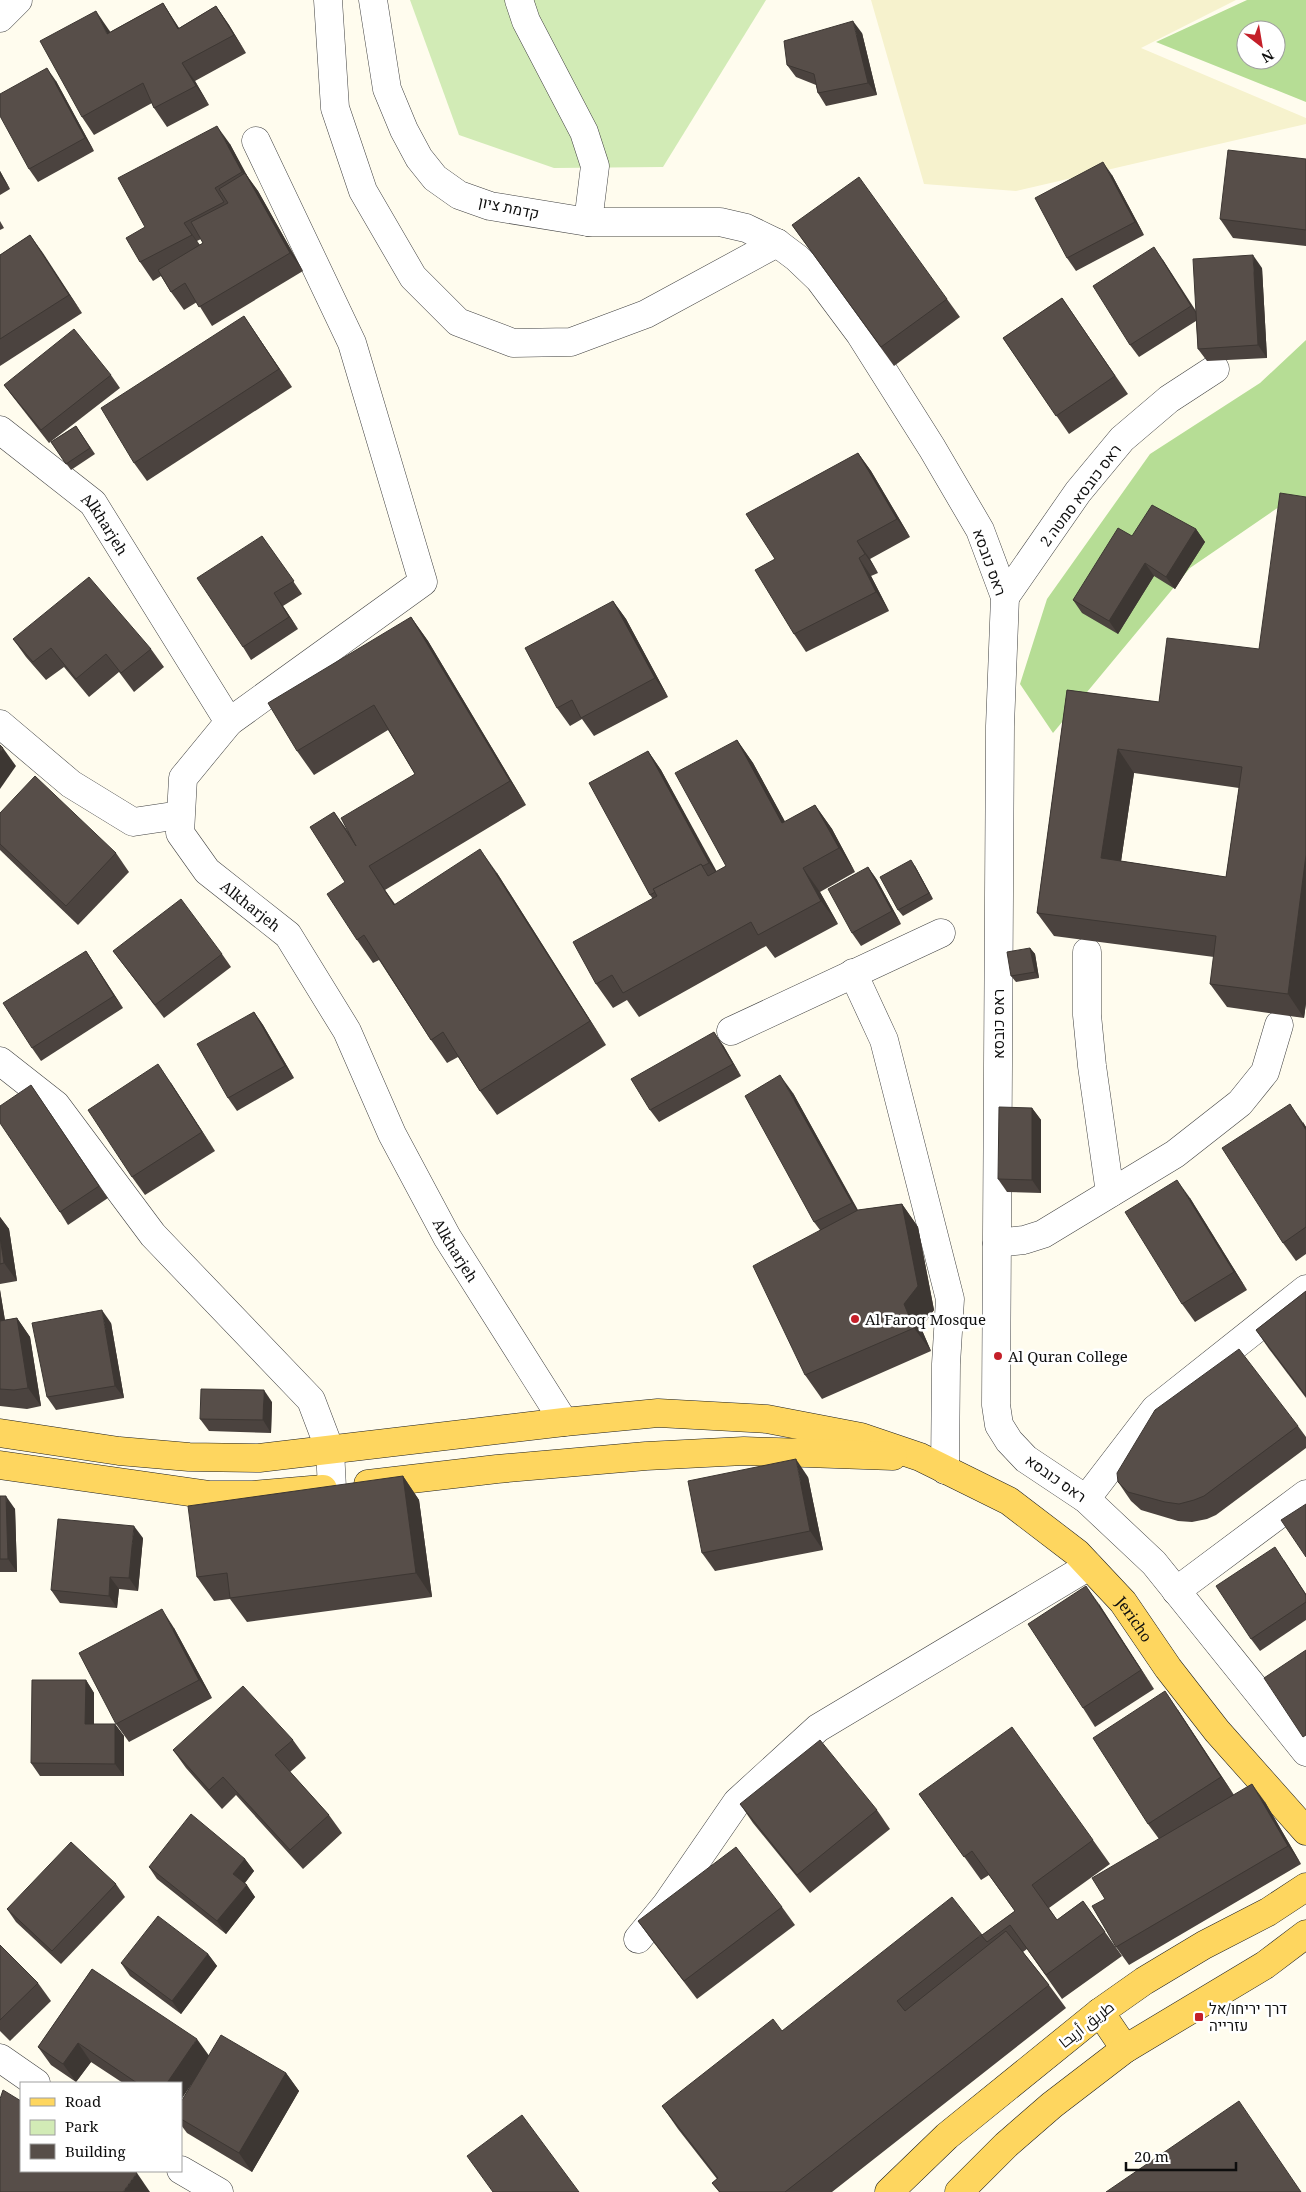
<svg xmlns="http://www.w3.org/2000/svg" width="1306" height="2192" font-family="'Noto Serif',Cairo,Heebo,serif">
<rect width="100%" height="100%" fill="#fffcee"/>
<!-- farmland -->
<polygon fill="#f6f2cd" points="871,0 1236,0 1141,48 1306,118 1306,124 1016,191 924,184"/>
<!-- green -->
<polygon fill="#d2ebb6" points="410,0 766,0 663,167 554,168 459,135"/>
<!-- forest -->
<g fill="#b6dd95" fill-rule="evenodd">
<path d="M1247,0H1306V102L1156,42ZM1246,30H1276V60H1246Z"/>
<polygon points="1306,340 1306,498 1292,498 1190,568 1053,733 1020,684 1047,599 1150,454 1260,383"/>
</g>
<g fill="none" stroke-linecap="round" stroke-linejoin="round">
<defs>
<g id="minor">
<polyline points="328,0 335,108 363,191 413,277 458,322 513,343 571,342 646,314 777,243"/>
<polyline points="373,0 387,89 404,130 419,158 435,178 459,195 490,206 588,222 720,222 746,228 777,243 797,258 819,279 860,334 932,448 980,530 1005,597 1000,726 996,1405 999,1425 1009,1441 1026,1459 1086,1499 1154,1563 1306,1752"/>
<polyline points="519,0 526,21 584,132 595,166 588,222"/>
<polyline points="0,18 18,0"/>
<path id="s1" d="M0,430L93,503L229,722L183,778L180,833L207,871L288,935L347,1031L392,1134L447,1237L564,1422"/>
<polyline points="1005,597 1078,492 1122,439 1169,399 1215,369"/>
<polyline points="229,722 423,582 352,343 256,141"/>
<polyline points="0,724 71,784 133,822 180,815"/>
<polyline points="1087,952 1087,1015 1092,1066 1110,1193"/>
<polyline points="853,973 884,1040 950,1299 946,1364 945,1470"/>
<polyline points="731,1031 941,933"/>
<polyline points="0,1061 56,1105 153,1235 311,1400 330,1450 332,1488"/>
<polyline points="997,1243 1024,1240 1043,1234 1175,1154 1240,1103 1265,1072 1279,1025"/>
<polyline points="1086,1499 1155,1409 1306,1289"/>
<polyline points="1176,1591 1306,1494"/>
<polyline points="638,1939 666,1905 737,1802 818,1728 1089,1566"/>
<polyline points="0,2058 36,2083"/>
<polyline points="181,2170 219,2192"/>
</g>
<g id="major">
<path id="s2" d="M0,1433L119,1451L189,1457L259,1458L564,1422L658,1413L767,1419L861,1437L920,1457L1009,1501L1077,1553L1123,1602L1168,1668L1217,1731L1306,1831"/>
<polyline points="0,1465 210,1495 253,1495 323,1489"/>
<polyline points="368,1484 497,1469 646,1456 744,1451 893,1456"/>
<polyline points="1100,2012 1125,2049"/>
<polyline points="889,2192 947,2136 1100,2012 1144,1981 1204,1945 1268,1912 1306,1887"/>
<polyline points="959,2192 1006,2145 1052,2105 1125,2049 1265,1965 1306,1934"/>
</g>
</defs>
<!-- minor casing -->
<use href="#minor" stroke="#414141" stroke-width="29"/>
<!-- major casing -->
<use href="#major" stroke="#1f1f1f" stroke-width="29"/>
<!-- minor -->
<use href="#minor" stroke="#fff" stroke-width="28"/>
<!-- major -->
<use href="#major" stroke="#fed65f" stroke-width="28"/>
</g>
<!-- wall -->
<g fill="#4b433f" fill-rule="evenodd">
<polygon points="163,3 179,28 216,6 229,25 246,53 195,81 209,105 167,127 154,108 152,103 94,135 82,117 109,30 110,32"/>
<polygon points="862,33 877,95 826,106 818,93 816,85 796,77 787,65"/>
<polygon points="56,81 94,151 38,182 29,169"/>
<path d="M230,144L245,173L258,191L303,271L212,326L197,302L184,310L171,292L161,276L153,281L140,262L145,227ZM201,239L203,243L200,245L197,241Z"/>
<polygon points="1306,159 1306,246 1233,238 1220,219"/>
<polygon points="0,171 10,189 0,195"/>
<polygon points="1112,175 1144,235 1076,271 1067,258"/>
<polygon points="0,221 4,228 0,230"/>
<polygon points="792,225 947,299 960,317 894,366"/>
<polygon points="30,235 82,313 0,366 0,255"/>
<polygon points="1163,260 1196,311 1262,268 1267,358 1207,361 1198,349 1196,321 1139,357 1130,345"/>
<polygon points="1062,298 1128,394 1069,434 1003,338"/>
<polygon points="244,316 292,387 147,481 134,463"/>
<polygon points="111,375 120,388 49,443 13,397 4,385"/>
<polygon points="76,426 95,454 71,470 51,442"/>
<polygon points="858,453 871,471 910,537 870,559 878,573 871,576 889,611 806,652 794,634 775,559"/>
<path d="M1306,497V1003L1304,1018L1227,1007L1210,984L1214,957L1054,936L1037,913L1067,690L1159,702L1259,649ZM1134,773L1239,788L1226,877L1121,861Z"/>
<polygon points="1196,529 1205,542 1175,589 1154,576 1118,634 1082,613 1073,600 1132,536"/>
<polygon points="262,536 302,594 283,606 298,629 251,660 243,647"/>
<polygon points="613,601 626,619 668,697 594,736 582,719 570,726 557,708"/>
<polygon points="411,617 428,641 526,805 385,890 395,904 497,873 606,1045 497,1115 480,1091 458,1057 447,1063 431,1040 379,960 373,963 357,940 345,882 334,812 348,831 415,774 388,730 314,775 297,751"/>
<polygon points="13,639 151,649 164,667 134,692 119,672 89,697 64,667 46,680 26,657"/>
<polygon points="737,740 753,763 785,822 815,805 832,829 855,872 820,892 838,924 775,958 766,946 639,1017 627,1000 613,1008 596,984 653,899 650,895 648,751 661,770 716,872 726,866"/>
<polygon points="0,813 116,853 129,872 78,925 0,850"/>
<polygon points="915,866 933,899 903,916 898,910"/>
<polygon points="868,867 877,880 901,924 861,946 852,933"/>
<polygon points="1030,948 1035,954 1039,978 1016,982 1011,976"/>
<polygon points="86,951 123,1008 41,1061 32,1048"/>
<polygon points="113,951 222,954 231,967 164,1018"/>
<polygon points="254,1012 263,1025 294,1078 237,1111 228,1098"/>
<polygon points="723,1045 741,1076 659,1122 650,1110"/>
<polygon points="171,1083 215,1151 145,1195 132,1177"/>
<polygon points="31,1085 108,1198 68,1225 60,1212"/>
<polygon points="793,1093 858,1210 902,1204 918,1227 934,1310 921,1328 931,1351 822,1399 805,1375 820,1230 814,1222"/>
<polygon points="1032,1108 1041,1120 1041,1193 1007,1192 998,1179"/>
<polygon points="1303,1122 1306,1127 1306,1254 1296,1261 1283,1243"/>
<polygon points="1190,1198 1247,1290 1195,1322 1182,1304"/>
<polygon points="0,1217 9,1229 17,1281 0,1284"/>
<polygon points="0,1290 5,1320 17,1318 30,1337 41,1406 27,1409 0,1406"/>
<polygon points="1306,1291 1306,1398 1269,1349 1256,1330"/>
<polygon points="111,1323 124,1398 56,1410 47,1397"/>
<polygon points="272,1402 271,1433 209,1431 200,1419"/>
<polygon points="1298,1426 1306,1437 1306,1448 1216,1515 1207,1519 1192,1522 1178,1521 1141,1510 1131,1501 1118,1482"/>
<polygon points="403,1476 419,1500 432,1597 247,1622 230,1599 214,1601 197,1577"/>
<polygon points="808,1477 823,1550 715,1571 702,1553"/>
<polygon points="0,1496 15,1509 17,1572 0,1572"/>
<polygon points="143,1538 138,1591 119,1589 117,1608 60,1603 51,1590"/>
<polygon points="1284,1560 1306,1594 1306,1620 1260,1651 1251,1639"/>
<polygon points="1099,1604 1154,1689 1095,1727 1083,1708"/>
<polygon points="174,1628 212,1698 129,1742 116,1724"/>
<polygon points="86,1680 94,1693 94,1724 115,1724 124,1736 124,1776 40,1776 31,1763"/>
<polygon points="1178,1710 1234,1795 1265,1802 1301,1864 1129,1965 1116,1947 1105,1899 1159,1839 1148,1824"/>
<polygon points="293,1740 306,1758 290,1772 329,1815 342,1833 303,1869 236,1795 222,1809 186,1768 173,1750"/>
<polygon points="919,1794 1093,1840 1110,1864 1049,1908 1057,1920 1083,1901 1122,1956 1062,1999 1027,1949 1023,1952 1049,1985 1066,2008 832,2192 719,2192 712,2183 717,2179 678,2129 662,2106 782,2031 982,1935 1015,1911 989,1875 981,1880"/>
<polygon points="740,1804 877,1810 890,1829 810,1893 753,1823"/>
<polygon points="245,1859 254,1871 245,1883 255,1897 226,1934 157,1879 149,1867"/>
<polygon points="116,1884 125,1897 61,1964 16,1922 7,1909"/>
<polygon points="782,1907 795,1925 697,1999 651,1939 638,1921"/>
<polygon points="0,1945 38,1983 51,2001 10,2041 0,2031"/>
<polygon points="208,1954 217,1966 181,2014 130,1976 121,1963"/>
<polygon points="92,1969 209,2056 286,2073 299,2091 252,2172 187,2133 181,2125 181,2102 196,2077 181,2083 123,2083 91,2062 76,2082 51,2065 38,2047"/>
</g>
<!-- shaded-wall -->
<g fill="#3d3733">
<polygon points="163,3 175,22 191,47 178,29"/>
<polygon points="216,6 229,25 246,53 234,35"/>
<polygon points="96,11 109,30 120,52 107,34"/>
<polygon points="853,21 862,33 877,95 868,83"/>
<polygon points="182,63 195,81 209,105 196,86"/>
<polygon points="47,68 56,81 94,151 85,138"/>
<polygon points="217,126 230,144 255,190 242,172"/>
<polygon points="1103,162 1112,175 1144,235 1135,222"/>
<polygon points="0,171 10,189 0,175"/>
<polygon points="245,173 258,191 303,271 290,253"/>
<polygon points="184,223 197,241 205,253 192,235"/>
<polygon points="30,235 43,253 82,313 69,295"/>
<polygon points="1154,247 1163,260 1200,319 1191,306"/>
<polygon points="1253,255 1262,268 1267,358 1258,345"/>
<polygon points="244,316 256,334 292,387 279,369"/>
<polygon points="858,453 871,471 910,537 897,519"/>
<polygon points="1196,529 1205,542 1175,589 1166,577"/>
<polygon points="857,541 870,559 878,573 865,554"/>
<polygon points="859,558 871,576 889,611 876,592"/>
<polygon points="1145,563 1154,576 1118,634 1109,621"/>
<polygon points="274,593 283,606 298,629 289,617"/>
<polygon points="613,601 626,619 668,697 655,678"/>
<polygon points="411,617 428,641 526,805 510,781"/>
<polygon points="737,740 753,763 799,847 782,823"/>
<polygon points="3,748 16,766 0,789 0,752"/>
<polygon points="1118,749 1134,773 1118,882 1101,858"/>
<polygon points="648,751 661,770 722,881 709,863"/>
<polygon points="815,805 832,829 855,872 839,848"/>
<polygon points="480,849 497,873 606,1045 590,1021"/>
<polygon points="1306,855 1306,1003 1304,1018 1288,994"/>
<polygon points="911,860 915,866 933,899 929,893"/>
<polygon points="369,866 385,890 410,928 394,905"/>
<polygon points="868,867 877,880 901,924 892,911"/>
<polygon points="803,868 820,892 838,924 821,901"/>
<polygon points="1030,948 1035,954 1039,978 1035,972"/>
<polygon points="86,951 94,963 123,1008 114,996"/>
<polygon points="254,1012 263,1025 294,1078 285,1066"/>
<polygon points="714,1032 723,1045 741,1076 733,1064"/>
<polygon points="158,1064 171,1083 215,1151 202,1132"/>
<polygon points="780,1075 793,1093 864,1222 852,1203"/>
<polygon points="1290,1104 1306,1127 1306,1130"/>
<polygon points="1032,1108 1041,1120 1041,1193 1032,1180"/>
<polygon points="1177,1180 1190,1198 1247,1290 1234,1272"/>
<polygon points="902,1204 918,1227 934,1310 921,1328 931,1351 914,1328 904,1304"/>
<polygon points="0,1217 9,1229 17,1281 4,1263 0,1237"/>
<polygon points="0,1290 8,1340 0,1328"/>
<polygon points="102,1310 111,1323 124,1398 115,1386"/>
<polygon points="17,1318 30,1337 41,1406 28,1388"/>
<polygon points="264,1390 272,1402 271,1433 263,1420"/>
<polygon points="796,1459 808,1477 823,1550 810,1531"/>
<polygon points="403,1476 419,1500 432,1597 416,1573"/>
<polygon points="6,1496 15,1509 17,1572 8,1559"/>
<polygon points="134,1526 143,1538 138,1591 129,1578"/>
<polygon points="110,1577 119,1589 117,1608 109,1596"/>
<polygon points="1086,1586 1099,1604 1154,1689 1141,1670"/>
<polygon points="162,1609 174,1628 212,1698 199,1680"/>
<polygon points="86,1680 94,1693 94,1736 85,1724"/>
<polygon points="1165,1691 1178,1710 1234,1795 1221,1777"/>
<polygon points="115,1724 124,1736 124,1776 115,1764"/>
<polygon points="1252,1784 1265,1802 1301,1864 1288,1846"/>
<polygon points="245,1859 254,1871 242,1886 233,1874"/>
<polygon points="247,1885 255,1897 226,1934 217,1921"/>
<polygon points="208,1954 217,1966 181,2014 172,2001"/>
<polygon points="197,2039 210,2057 181,2100 181,2083 167,2083"/>
<polygon points="78,2043 91,2062 76,2082 63,2064"/>
<polygon points="286,2073 299,2091 252,2172 239,2153"/>
<polygon points="137,2173 150,2192 123,2192"/>
</g>
<!-- building -->
<g fill="#574e49" stroke="#3d3733" fill-rule="evenodd">
<polygon points="163,3 178,29 216,6 234,35 182,63 196,86 154,108 143,83 82,117 40,41 96,11 107,34"/>
<polygon points="853,21 868,83 818,93 814,74 787,65 784,41"/>
<polygon points="47,68 85,138 29,169 0,116 0,94"/>
<polygon points="217,126 242,172 215,188 224,202 184,223 192,235 140,262 126,238 145,227 118,178"/>
<polygon points="1228,150 1306,159 1306,230 1220,219"/>
<polygon points="1103,162 1135,222 1067,258 1035,198"/>
<polygon points="245,173 290,253 199,307 185,283 171,292 158,270 203,243 191,222 228,203 219,189"/>
<polygon points="859,177 947,299 881,347 792,225"/>
<polygon points="30,235 69,295 0,339 0,255"/>
<polygon points="1154,247 1191,306 1130,345 1093,286"/>
<polygon points="1253,255 1258,345 1198,349 1193,259"/>
<polygon points="1062,298 1115,376 1056,416 1003,338"/>
<polygon points="244,316 279,369 134,463 101,408"/>
<polygon points="74,329 111,375 41,430 4,385"/>
<polygon points="76,426 90,448 66,464 51,442"/>
<polygon points="858,453 897,519 857,541 865,554 859,558 876,592 794,634 755,570 775,559 746,514"/>
<path d="M1280,493L1306,497V855L1288,994L1210,984L1216,936L1037,913L1067,690L1159,702L1167,638L1259,649ZM1118,749L1242,767L1226,877L1101,858Z"/>
<polygon points="1152,505 1196,529 1166,577 1145,563 1109,621 1073,600 1118,528 1132,536"/>
<polygon points="262,536 294,581 274,593 289,617 243,647 197,578"/>
<polygon points="89,577 151,649 121,673 106,654 76,679 51,648 33,662 13,639"/>
<polygon points="613,601 655,678 581,718 572,700 557,708 525,648"/>
<polygon points="411,617 510,781 369,866 394,905 480,849 590,1021 480,1091 443,1032 431,1040 364,935 357,940 327,894 345,882 310,827 334,812 356,846 341,818 415,774 374,705 297,751 268,703"/>
<polygon points="737,740 782,823 815,805 839,848 803,868 821,901 758,935 751,922 623,993 612,975 596,984 573,942 657,896 653,889 701,864 708,876 726,866 675,773"/>
<polygon points="0,745 3,748 0,752"/>
<polygon points="648,751 709,863 703,866 701,864 653,889 655,892 650,895 589,783"/>
<polygon points="35,776 116,853 66,906 0,844 0,813"/>
<polygon points="911,860 929,893 898,910 880,877"/>
<polygon points="868,867 892,911 852,933 828,889"/>
<polygon points="181,899 222,954 155,1005 113,951"/>
<polygon points="1030,948 1035,972 1011,976 1007,952"/>
<polygon points="86,951 114,996 32,1048 3,1003"/>
<polygon points="254,1012 285,1066 228,1098 197,1044"/>
<polygon points="714,1032 733,1064 650,1110 631,1079"/>
<polygon points="158,1064 202,1132 132,1177 88,1110"/>
<polygon points="780,1075 852,1203 814,1222 745,1096"/>
<polygon points="31,1085 99,1186 60,1212 0,1123 0,1106"/>
<polygon points="1290,1104 1306,1130 1306,1227 1283,1243 1222,1148"/>
<polygon points="999,1107 1032,1108 1032,1180 998,1179"/>
<polygon points="1177,1180 1234,1272 1182,1304 1125,1212"/>
<polygon points="902,1204 918,1286 904,1304 914,1328 805,1375 753,1266 858,1210"/>
<polygon points="0,1237 4,1263 0,1264"/>
<polygon points="1306,1291 1306,1396 1256,1330"/>
<polygon points="102,1310 115,1386 47,1397 32,1323"/>
<polygon points="17,1318 28,1388 14,1390 0,1389 0,1321"/>
<polygon points="1239,1349 1298,1426 1204,1496 1194,1500 1179,1504 1165,1502 1128,1492 1118,1482 1117,1473 1155,1410"/>
<polygon points="201,1389 264,1390 263,1420 200,1419"/>
<polygon points="796,1459 810,1531 702,1553 688,1481"/>
<polygon points="403,1476 416,1573 230,1598 227,1573 197,1577 188,1506"/>
<polygon points="0,1496 6,1496 8,1559 0,1559"/>
<polygon points="1306,1504 1306,1557 1281,1520"/>
<polygon points="58,1519 134,1526 129,1578 110,1577 109,1596 51,1590"/>
<polygon points="1275,1547 1306,1595 1306,1602 1251,1639 1216,1586"/>
<polygon points="1086,1586 1141,1670 1083,1708 1028,1624"/>
<polygon points="162,1609 199,1680 116,1724 79,1653"/>
<polygon points="1306,1650 1306,1735 1303,1737 1264,1678"/>
<polygon points="32,1680 86,1680 85,1724 115,1724 115,1764 31,1763"/>
<polygon points="243,1686 293,1740 275,1755 329,1815 290,1850 223,1777 209,1790 173,1750"/>
<polygon points="1165,1691 1221,1777 1148,1824 1093,1738"/>
<polygon points="1012,1727 1093,1840 1032,1885 1057,1920 1083,1901 1105,1932 1046,1975 1010,1925 987,1942 981,1935 897,2001 905,2011 1006,1931 1049,1985 785,2192 720,2192 712,2183 718,2178 662,2106 773,2019 782,2031 952,1897 982,1935 1015,1911 972,1851 964,1857 919,1794"/>
<polygon points="820,1740 877,1810 797,1875 740,1804"/>
<polygon points="1252,1784 1288,1846 1116,1947 1092,1906 1105,1899 1092,1878"/>
<polygon points="191,1814 245,1859 233,1874 247,1885 217,1921 149,1867"/>
<polygon points="71,1842 116,1884 52,1951 7,1909"/>
<polygon points="736,1847 782,1907 684,1981 638,1921"/>
<polygon points="158,1916 208,1954 172,2001 121,1963"/>
<polygon points="0,1945 38,1983 0,2020"/>
<polygon points="92,1969 197,2039 167,2083 137,2083 78,2043 63,2064 38,2047"/>
<polygon points="221,2035 286,2073 239,2153 181,2119 181,2102"/>
<polygon points="3,2090 21,2101 21,2171 134,2171 137,2173 123,2192 0,2192 0,2099"/>
<polygon points="1239,2101 1301,2192 1106,2192"/>
<polygon points="522,2115 579,2192 493,2192 467,2156"/>
</g>
<!-- markers -->
<g fill="#c41f29" stroke="#fff" stroke-width="2">
<circle cx="855" cy="1319" r="5"/>
<circle cx="998" cy="1356" r="5"/>
<rect x="1194" y="2012" width="10" height="10" rx="2.5"/>
</g>
<g text-anchor="middle" dominant-baseline="central" stroke-width="5" stroke-linejoin="round" paint-order="stroke">
<!-- street labels -->
<g font-size="15" fill="#0e0e0e" stroke="#fff">
<text transform="translate(509 207) rotate(12)">קדמת ציון</text>
<text transform="translate(1080 495) rotate(-53)">ראס כובסא סמטה 2</text>
<text stroke="none"><textPath href="#s1" startOffset="142">Alkharjeh</textPath></text>
<text transform="translate(990 562) rotate(70)">ראס כובסא</text>
<text stroke="none"><textPath href="#s1" startOffset="606">Alkharjeh</textPath></text>
<text transform="translate(998 1024) rotate(-90)">ראס כובסא</text>
<text stroke="none"><textPath href="#s1" startOffset="1011">Alkharjeh</textPath></text>
<text transform="translate(1056 1478) rotate(35)">ראס כובסא</text>
<text stroke="none"><textPath href="#s2" startOffset="1202">Jericho</textPath></text>
<text transform="translate(1086 2024) rotate(-38)">طريق أريحا</text>
</g>
<!-- poi labels -->
<g font-size="15" fill="#0e0e0e" stroke="#fff" text-anchor="start">
<text x="865" y="1319">Al Faroq Mosque</text>
<text x="1008" y="1356">Al Quran College</text>
<text x="1209" y="2008">דרך יריחו/אל<tspan x="1209" dy="17">עזרייה</tspan></text>
</g>
</g>
<!-- legend -->
<rect x="20" y="2082" width="162" height="90" fill="#ffffff" stroke="#9f9f9f"/>
<rect x="30" y="2098" width="25" height="8" fill="#fed65f" stroke="#9f9f9f"/>
<text x="65" y="2107" font-size="15" fill="#0e0e0e">Road</text>
<rect x="30" y="2120" width="25" height="15" fill="#d2ebb6" stroke="#9f9f9f"/>
<text x="65" y="2132" font-size="15" fill="#0e0e0e">Park</text>
<rect x="30" y="2144" width="25" height="15" fill="#574e49" stroke="#9f9f9f"/>
<text x="65" y="2157" font-size="15" fill="#0e0e0e">Building</text>
<!-- north arrow -->
<g transform="translate(1261 45) rotate(149)"><circle r="24" fill="#ffffff" stroke="#9f9f9f"/>
<path d="M0-4L9 19L0 12L-9 19Z" fill="#c41f29"/>
<text y="-8" font-size="14" font-weight="bold" text-anchor="middle" fill="#0e0e0e">N</text>
</g>
<!-- scale -->
<path d="M1126 2162v8h110v-8" fill="none" stroke="#0e0e0e" stroke-width="2.5"/>
<text x="1134" y="2162" font-size="15" fill="#0e0e0e" stroke="#ffffff" stroke-width="4" paint-order="stroke">20 m</text>
</svg>
